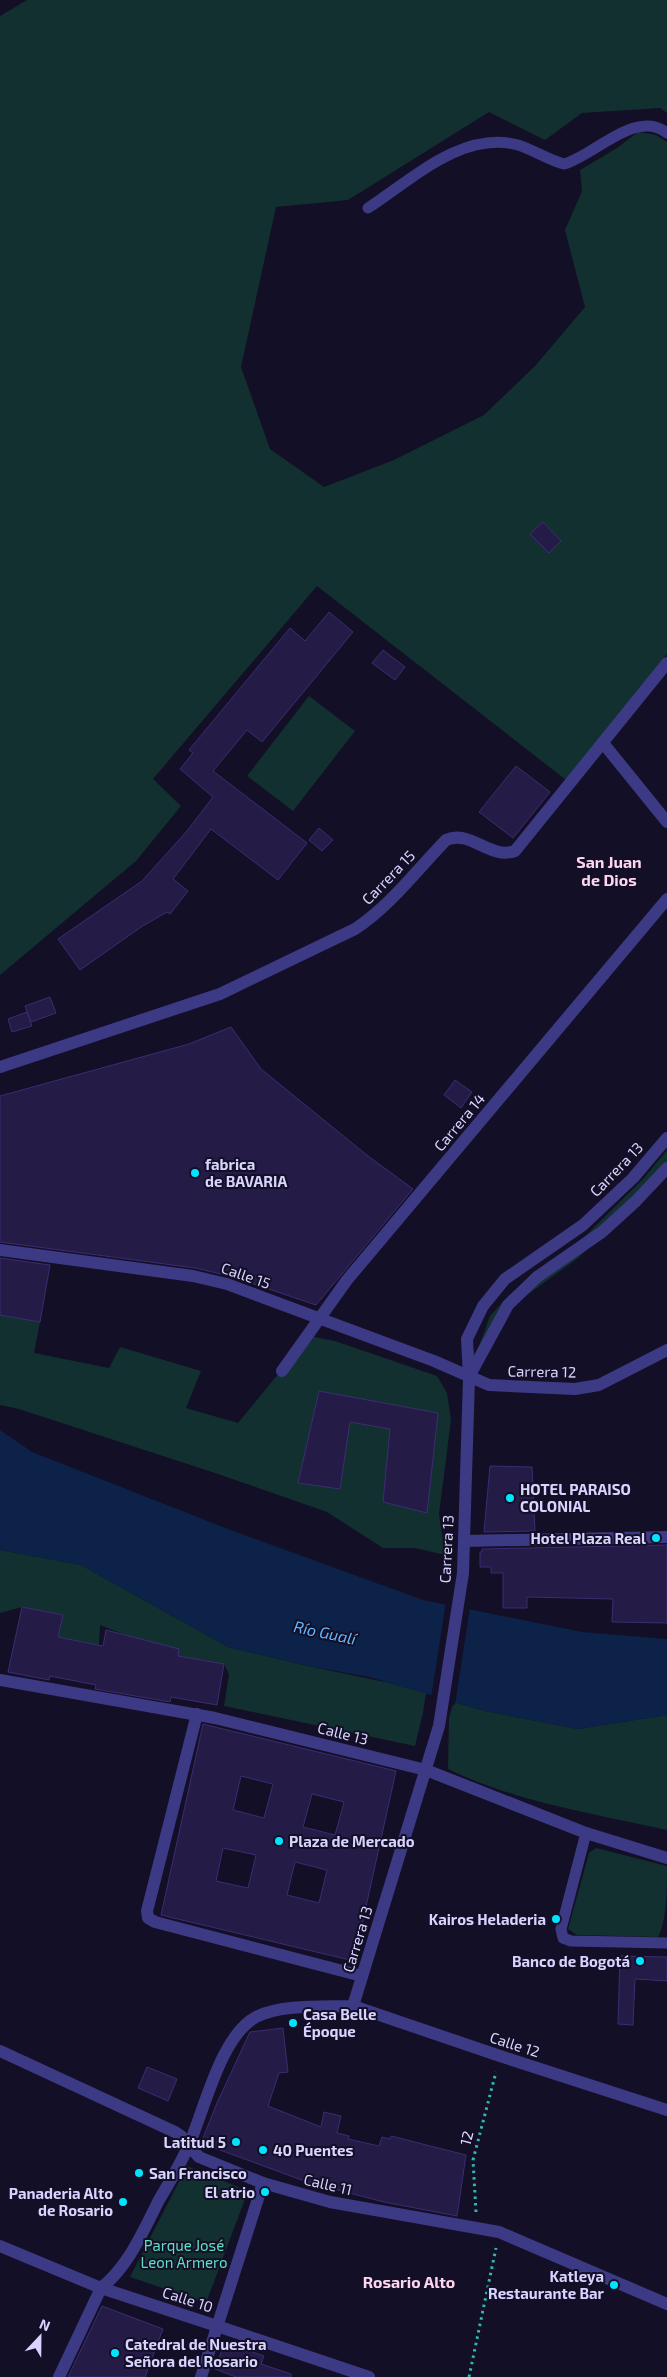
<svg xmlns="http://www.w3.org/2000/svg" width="667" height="2377" font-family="'Exo 2',sans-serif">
<rect width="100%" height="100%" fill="#130f26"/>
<!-- green -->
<g fill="#12302f">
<polygon points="27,0 667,0 667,113 660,108 582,113 545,140 489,112 348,200 276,207 241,367 270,449 324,487 394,460 484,415 535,366 585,307 565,230 582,191 580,170 617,148 638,132 656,135 667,142 667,654 566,780 317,586 153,779 181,806 136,861 0,975 0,16"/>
<polygon points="309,696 355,731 293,811 247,776"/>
<polygon points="667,1150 667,1168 635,1204 578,1258 516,1303 478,1349 490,1316 509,1295 574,1247 643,1179"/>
<polygon points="0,1315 40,1322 34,1353 109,1368 120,1347 201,1371 186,1408 238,1423 309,1336 335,1341 437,1376 447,1393 451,1420 439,1514 445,1555 415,1548 383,1548 327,1512 218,1474 19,1409 0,1405"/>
<polygon points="0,1550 81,1565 228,1647 308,1666 385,1682 426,1693 423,1713 415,1746 224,1706 229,1674 224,1664 178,1656 100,1625 99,1645 58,1637 62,1615 22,1607 0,1613"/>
<path d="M454,1702L485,1711L578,1729L667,1715V1830C594,1814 516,1802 448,1769L449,1717Z"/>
<path d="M596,1848L667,1866C667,1888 667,1920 658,1937L577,1935L568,1929L589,1853Z"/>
<polygon points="187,2166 248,2191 206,2303 130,2277"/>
</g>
<!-- water -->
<polygon fill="#0c2248" points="0,1430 32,1452 228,1529 423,1600 582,1632 667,1639 667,1715 578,1729 485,1711 369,1677 308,1666 228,1647 81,1565 0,1550"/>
<!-- pier -->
<polygon fill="#130f26" points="446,1602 470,1607 455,1705 431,1698"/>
<!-- building -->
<g fill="#241b47" stroke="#3b2d73" fill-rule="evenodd">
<polygon points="543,522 561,541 549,553 530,534"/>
<polygon points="329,612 353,632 262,742 247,730 213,771 307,843 278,880 211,829 173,879 188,891 170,914 167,912 141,927 80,970 58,939 142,881 187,831 213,797 180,769 193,753 189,750 290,628 305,641"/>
<polygon points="383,650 405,667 395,680 372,663"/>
<polygon points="516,766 550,792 513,838 479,812"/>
<polygon points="319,828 333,840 322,851 309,840"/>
<polygon points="50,997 56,1013 31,1022 25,1006"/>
<polygon points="27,1012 32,1026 12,1032 8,1019"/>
<polygon points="231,1027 261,1069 368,1156 413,1189 316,1305 230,1276 195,1268 0,1242 0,1096 189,1044"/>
<polygon points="455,1080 472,1092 461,1108 444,1095"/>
<polygon points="0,1258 50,1265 40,1322 0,1315"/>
<polygon points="319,1391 438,1413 427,1513 383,1502 390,1429 350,1422 340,1489 298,1483"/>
<polygon points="490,1466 532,1467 535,1531 484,1532"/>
<polygon points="667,1545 667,1623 612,1622 613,1599 527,1597 527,1608 503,1608 503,1573 491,1573 491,1567 480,1567 480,1552 482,1552 482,1549"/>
<polygon points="22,1607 63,1615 58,1637 103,1646 106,1630 179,1649 178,1656 224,1664 217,1705 171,1697 170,1702 95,1689 96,1685 50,1676 49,1680 8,1672"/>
<path d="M203,1724L396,1771L354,1961L161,1915ZM241,1776L273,1784L264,1818L233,1810ZM312,1794L344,1802L335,1835L303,1827ZM223,1848L256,1855L248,1888L216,1881ZM295,1862L327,1870L319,1903L287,1895Z"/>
<polygon points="620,1956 667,1957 667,1981 635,1979 633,2025 618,2024"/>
<polygon points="283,2028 288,2072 279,2073 268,2106 321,2127 324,2112 341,2116 337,2133 349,2136 348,2139 379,2146 382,2137 390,2139 391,2136 466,2155 457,2216 384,2202 307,2182 201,2143 217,2103 250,2032"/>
<polygon points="147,2067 177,2079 168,2101 138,2088"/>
<polygon points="102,2306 163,2329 145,2377 68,2377"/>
<polygon points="225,2342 264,2356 261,2364 291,2374 291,2377 236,2377 215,2369"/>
</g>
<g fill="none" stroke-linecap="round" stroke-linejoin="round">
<!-- path -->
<g stroke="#2fb8b0" stroke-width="3" stroke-dasharray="2.5 4" stroke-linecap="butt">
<polyline points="476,2212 473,2160 496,2072"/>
<polyline points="469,2377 496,2248"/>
</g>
<!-- service -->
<g stroke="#3d3a85" stroke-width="11">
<path d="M368,208C411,180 463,130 518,145C534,150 548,160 564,164C594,156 636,108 667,133"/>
<polyline points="586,1833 561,1929 563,1938 571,1941 667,1943"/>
</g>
<!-- pedestrian -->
<polyline stroke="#3d3a85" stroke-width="12" points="101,2288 217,2326"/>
<!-- minor -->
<g stroke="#3d3a85" stroke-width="12">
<polyline points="603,743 667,822"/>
<path d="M0,1067L220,994L355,929C390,906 416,871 446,840C470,829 490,860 515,851L667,663"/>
<polyline points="0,1250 193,1276 227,1284 434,1361 489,1385 575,1389 599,1385 667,1350"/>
<polyline points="282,1371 347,1280 667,899"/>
<polyline points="464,1541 667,1537"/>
<polyline points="0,1680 215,1718 426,1770 586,1833 667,1858"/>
<polyline points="197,1714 147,1911 148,1918 155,1922 362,1976"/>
<polyline points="353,2006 500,2056 667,2110"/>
<polyline points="0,2051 175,2132 181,2136 199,2157 263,2183 330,2202 499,2232 667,2304"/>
<polyline points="217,2326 369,2377"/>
<polyline points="59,2377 101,2288"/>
<polyline points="201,2377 263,2183"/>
</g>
<!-- tertiary -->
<g stroke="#3d3a85" stroke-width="12">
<polyline points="470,1375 508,1305 537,1277 602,1232 636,1201 667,1168"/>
<path d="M0,2246L101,2288C129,2266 143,2231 159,2200C169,2183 180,2165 188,2147C204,2112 220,2036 256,2017C281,2004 324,2007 353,2006L439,1726L463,1573L469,1378L467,1339L483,1306L505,1279L583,1225L633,1178L667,1138"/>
</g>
</g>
<!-- markers -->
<g fill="#00e5ff" stroke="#130f26" stroke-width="2">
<circle cx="195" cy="1173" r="5"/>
<circle cx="510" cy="1498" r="5"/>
<circle cx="656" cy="1538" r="5"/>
<circle cx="279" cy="1841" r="5"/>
<circle cx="556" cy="1919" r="5"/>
<circle cx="640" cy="1961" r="5"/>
<circle cx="293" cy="2023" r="5"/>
<circle cx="236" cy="2142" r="5"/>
<circle cx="263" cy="2150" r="5"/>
<circle cx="139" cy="2173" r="5"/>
<circle cx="265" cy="2192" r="5"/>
<circle cx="123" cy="2202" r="5"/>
<circle cx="614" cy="2285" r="5"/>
<circle cx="115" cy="2353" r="5"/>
</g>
<g text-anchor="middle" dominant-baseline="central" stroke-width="4" stroke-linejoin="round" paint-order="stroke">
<!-- street labels -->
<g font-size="15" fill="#d9d4ff" stroke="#130f26">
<text transform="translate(388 877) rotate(-46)">Carrera 15</text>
<text transform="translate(459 1122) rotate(-50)">Carrera 14</text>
<text transform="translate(616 1169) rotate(-46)">Carrera 13</text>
<text transform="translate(246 1275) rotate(19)">Calle 15</text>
<text transform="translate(542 1371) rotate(1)">Carrera 12</text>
<text transform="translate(446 1549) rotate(-87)">Carrera 13</text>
<text transform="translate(343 1733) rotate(14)">Calle 13</text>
<text transform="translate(357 1939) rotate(-73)">Carrera 13</text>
<text transform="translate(515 2044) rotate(18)">Calle 12</text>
<text transform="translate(466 2138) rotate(-75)">12</text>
<text transform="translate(328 2184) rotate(13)">Calle 11</text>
<text transform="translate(188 2299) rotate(18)">Calle 10</text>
</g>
<!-- poi labels -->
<g font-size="15" font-weight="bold" fill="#d9d4ff" stroke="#130f26" text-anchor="start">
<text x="205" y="1164">fabrica<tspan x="205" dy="17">de BAVARIA</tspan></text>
<text x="520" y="1489">HOTEL PARAISO<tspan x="520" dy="17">COLONIAL</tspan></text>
<text x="646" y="1538" text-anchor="end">Hotel Plaza Real</text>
<text x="289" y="1841">Plaza de Mercado</text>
<text x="546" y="1919" text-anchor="end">Kairos Heladeria</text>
<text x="630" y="1961" text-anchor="end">Banco de Bogotá</text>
<text x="303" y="2014">Casa Belle<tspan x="303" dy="17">Époque</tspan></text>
<text x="226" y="2142" text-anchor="end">Latitud 5</text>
<text x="273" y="2150">40 Puentes</text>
<text x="149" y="2173">San Francisco</text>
<text x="255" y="2192" text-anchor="end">El atrio</text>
<text x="113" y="2193" text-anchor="end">Panaderia Alto<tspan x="113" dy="17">de Rosario</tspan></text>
<text x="604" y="2276" text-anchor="end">Katleya<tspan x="604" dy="17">Restaurante Bar</tspan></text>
<text x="125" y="2344">Catedral de Nuestra<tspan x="125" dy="17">Señora del Rosario</tspan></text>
</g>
<!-- park labels -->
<g font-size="15" fill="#5fe0c0" stroke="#130f26">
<text x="184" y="2245">Parque José<tspan x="184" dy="17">Leon Armero</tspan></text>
</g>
<!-- neighbourhood labels -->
<g font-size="16" font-weight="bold" fill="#ffd6f0" stroke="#130f26">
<text x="609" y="861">San Juan<tspan x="609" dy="18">de Dios</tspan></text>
<text x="409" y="2281">Rosario Alto</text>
</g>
<!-- water labels -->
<g font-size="16" font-style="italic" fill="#62b6ff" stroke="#130f26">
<text transform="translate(325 1632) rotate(12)">Río Gualí</text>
</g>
</g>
<!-- north arrow -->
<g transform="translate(40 2337) rotate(22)" stroke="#130f26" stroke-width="4" paint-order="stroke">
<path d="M0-4L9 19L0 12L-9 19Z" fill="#d9d4ff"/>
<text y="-8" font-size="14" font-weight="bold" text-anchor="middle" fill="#d9d4ff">N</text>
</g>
</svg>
